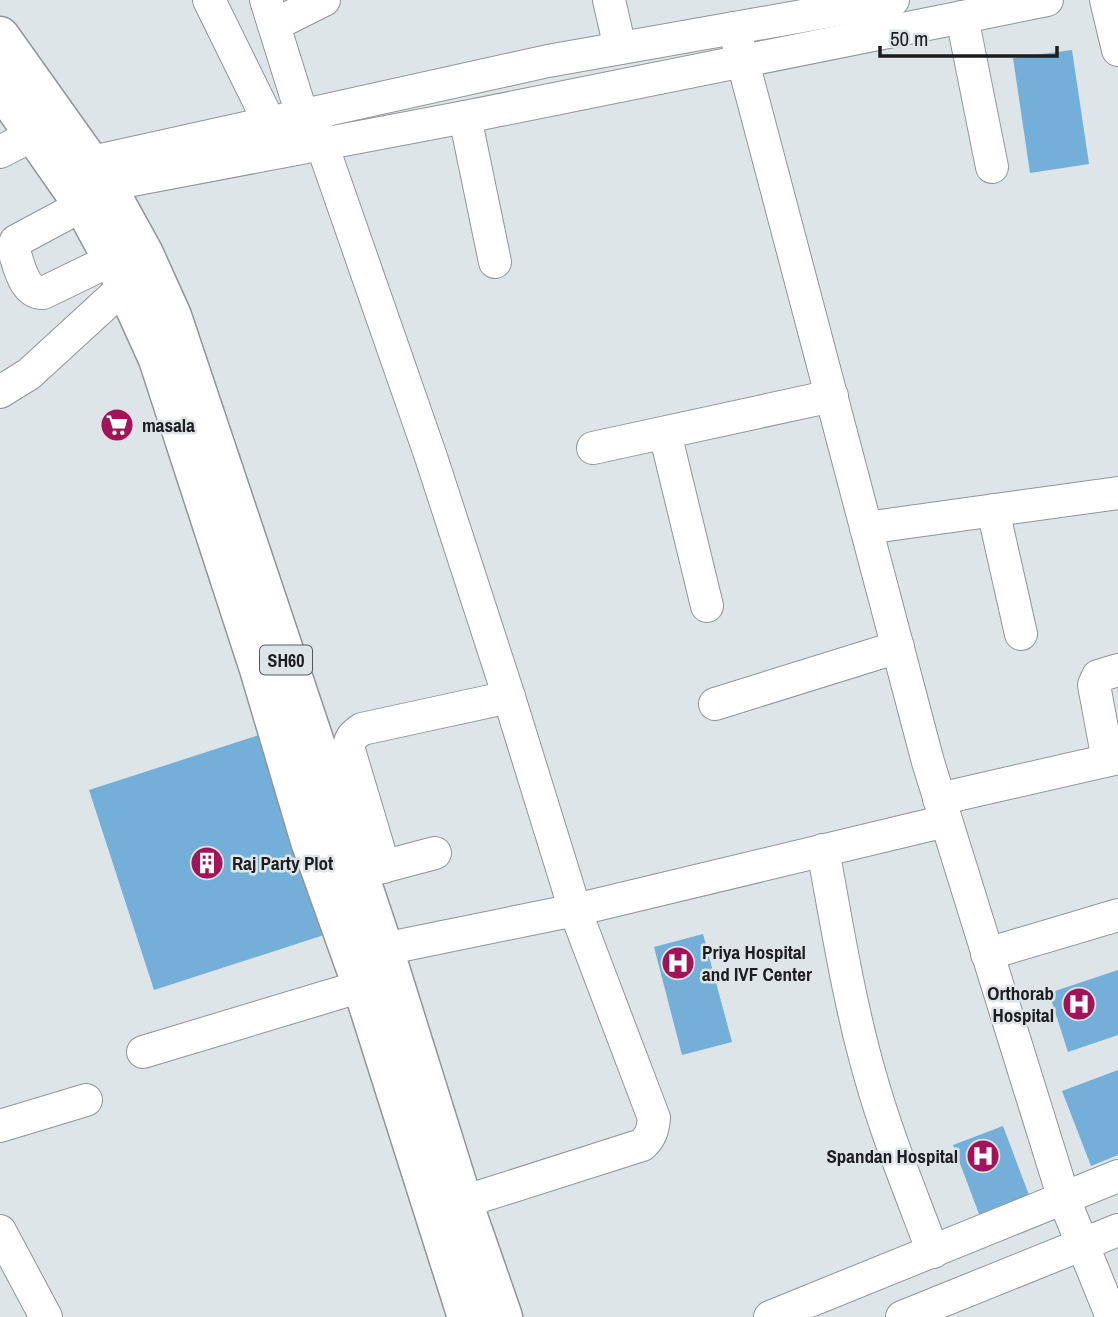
<svg xmlns="http://www.w3.org/2000/svg" width="1118" height="1317" font-family="'Archivo Narrow',sans-serif">
<rect width="100%" height="100%" fill="#dee5e9"/>
<!-- building -->
<g fill="#73afd8">
<polygon points="1072,50 1089,164 1030,173 1013,58"/>
<polygon points="259,735 324,935 154,990 89,790"/>
<polygon points="703,934 732,1042 682,1055 654,947"/>
<polygon points="1118,970 1118,1035 1068,1052 1049,993"/>
<polygon points="1118,1070 1118,1155 1091,1166 1062,1091"/>
<polygon points="1003,1126 1032,1203 982,1222 953,1145"/>
</g>
<g fill="none" stroke-linecap="round" stroke-linejoin="round">
<defs>
<g id="minor">
<polyline points="209,0 269,122"/>
<polyline points="266,0 302,115"/>
<polyline points="609,0 620,48"/>
<polyline points="1106,0 1118,50"/>
<polyline points="962,17 992,167"/>
<polyline points="274,25 324,0"/>
<polyline points="734,28 928,762 1064,1199 1112,1317"/>
<path d="M311,113L431,457L509,697L575,910L654,1118C653,1129 651,1137 642,1145L463,1202"/>
<polyline points="465,117 495,262"/>
<polyline points="0,152 33,135"/>
<polyline points="69,167 548,61 893,0"/>
<polyline points="84,192 106,185 465,117 1047,0"/>
<path d="M83,205L16,241L13,248C19,264 23,293 43,293L111,260"/>
<polyline points="0,392 29,374 125,286"/>
<polyline points="665,433 707,606"/>
<polyline points="593,448 832,396"/>
<polyline points="993,510 1021,634"/>
<polyline points="866,528 1118,493"/>
<polyline points="715,704 898,647"/>
<polyline points="1108,760 1094,685 1098,676 1118,670"/>
<polyline points="939,799 1118,758"/>
<path d="M823,850C837,925 849,1002 870,1075C887,1136 911,1193 933,1252"/>
<path d="M384,867L349,750C349,739 353,735 362,729L509,697"/>
<polyline points="363,872 435,853"/>
<polyline points="384,949 575,910 946,821"/>
<polyline points="987,954 1118,915"/>
<polyline points="143,1052 362,986"/>
<polyline points="0,1126 86,1100"/>
<polyline points="0,1231 46,1317"/>
<polyline points="770,1317 1118,1176"/>
<polyline points="902,1317 1118,1230"/>
</g>
<g id="major">
<polyline points="0,36 106,185 144,254 172,316 384,949 463,1202 503,1317"/>
<polyline points="0,86 83,205 115,264 158,359 259,669 310,841 362,986 467,1317"/>
</g>
</defs>
<!-- minor casing -->
<use href="#minor" stroke="#8f9599" stroke-width="34"/>
<!-- major casing -->
<use href="#major" stroke="#8f9599" stroke-width="41"/>
<!-- minor -->
<use href="#minor" stroke="#fff" stroke-width="32"/>
<!-- major -->
<use href="#major" stroke="#fff" stroke-width="38"/>
</g>
<!-- icons -->
<defs>
<symbol id="supermarket-disc" viewBox="-11 -11 22 22"><circle r="9.5" fill="#a31358" stroke="#dee5e9"/><path d="M-6-5.5h2.5l.6 2H6L4.5 2H-2.5L-4.4-4H-6ZM-1.5 3.2a1.3 1.3 0 1 0 .1 0ZM3 3.2a1.3 1.3 0 1 0 .1 0Z" fill="#fff"/></symbol>
<symbol id="building-disc" viewBox="-11 -11 22 22"><circle r="9.5" fill="#a31358" stroke="#dee5e9"/><path d="M-4-6H4V6H1V3H-1V6H-4ZM-2.5-4.3h1.7v1.8h-1.7ZM.8-4.3h1.7v1.8H.8ZM-2.5-1h1.7V.8h-1.7ZM.8-1h1.7V.8H.8Z" fill="#fff"/></symbol>
<symbol id="hospital-disc" viewBox="-11 -11 22 22"><circle r="9.5" fill="#a31358" stroke="#dee5e9"/><path d="M-5-5h3v3.5h4V-5h3V5h-3V1.5h-4V5h-3Z" fill="#fff"/></symbol>
</defs>
<g fill-rule="evenodd">
<use href="#supermarket-disc" x="98" y="406" width="38" height="38"/>
<use href="#building-disc" x="188" y="844" width="38" height="38"/>
<use href="#hospital-disc" x="659" y="944" width="38" height="38"/>
<use href="#hospital-disc" x="1060" y="985" width="38" height="38"/>
<use href="#hospital-disc" x="964" y="1137" width="38" height="38"/>
</g>
<g text-anchor="middle" dominant-baseline="central" stroke-width="5" stroke-linejoin="round" paint-order="stroke">
<!-- shield labels -->
<rect fill="#dee5e9" stroke="#56595b" stroke-width="2" x="260" y="645.5" width="52" height="29" rx="5"/>
<g font-size="18" font-weight="bold" fill="#1b1d1e">
<text x="286" y="660">SH60</text>
</g>
<!-- poi labels -->
<g font-size="19" font-weight="bold" fill="#1b1d1e" stroke="#dee5e9" text-anchor="start">
<text x="142" y="425">masala</text>
<text x="232" y="863">Raj Party Plot</text>
<text x="702" y="952">Priya Hospital<tspan x="702" dy="22">and IVF Center</tspan></text>
<text x="1054" y="993" text-anchor="end">Orthorab<tspan x="1054" dy="22">Hospital</tspan></text>
<text x="958" y="1156" text-anchor="end">Spandan Hospital</text>
</g>
</g>
<!-- scale -->
<path d="M880 46v10h177v-10" fill="none" stroke="#1b1d1e" stroke-width="3.5"/>
<text x="890" y="46" font-size="21" fill="#1b1d1e" stroke="#dee5e9" stroke-width="5" paint-order="stroke">50 m</text>
</svg>
